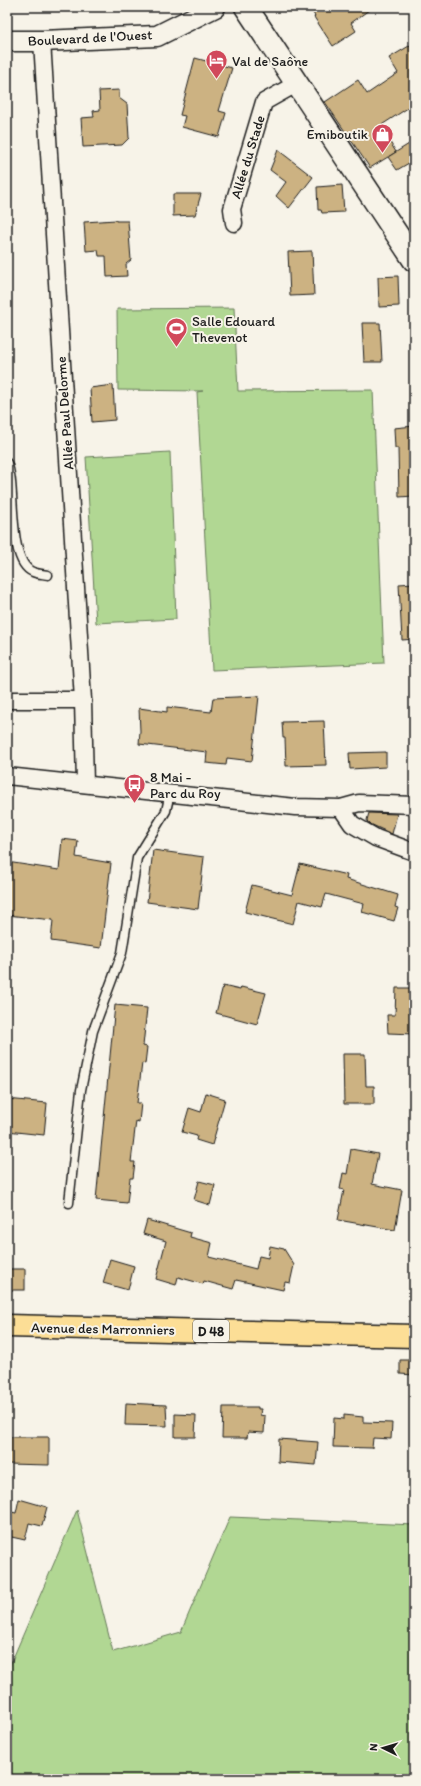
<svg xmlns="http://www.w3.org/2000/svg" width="421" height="1786" font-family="Itim,sans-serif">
<rect width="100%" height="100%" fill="#f7f3e8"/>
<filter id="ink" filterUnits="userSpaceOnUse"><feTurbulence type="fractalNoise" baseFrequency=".025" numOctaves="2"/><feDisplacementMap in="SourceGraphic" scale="8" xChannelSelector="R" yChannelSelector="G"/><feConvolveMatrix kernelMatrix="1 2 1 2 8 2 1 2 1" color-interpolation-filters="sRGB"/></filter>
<g filter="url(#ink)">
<!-- green -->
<g fill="#b1d793" stroke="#667a58">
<polygon points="234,308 238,391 373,390 384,663 212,670 197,392 203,391 118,390 117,309"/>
<polygon points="170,452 176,619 96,623 86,457"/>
<polygon points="77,1510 113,1652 181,1632 230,1517 414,1525 414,1779 7,1779 7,1672"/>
</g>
<!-- building -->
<g fill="#ccb282" stroke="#1c1c1c">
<polygon points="309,7 373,7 351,23 356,31 333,46 314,17 315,16"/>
<polygon points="414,43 414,104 380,126 396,152 370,168 325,102 358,80 367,94 398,73 389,58"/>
<polygon points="195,58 232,68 219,111 226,113 219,137 182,127 185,116 180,115"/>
<polygon points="119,90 119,98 127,104 129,138 122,145 83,147 81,118 94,117 93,111 100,110 99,91"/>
<polygon points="409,144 414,151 414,160 397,170 388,157"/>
<polygon points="278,150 313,177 289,208 276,196 286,182 270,170"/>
<polygon points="342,185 344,212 322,213 321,210 318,210 317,187"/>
<polygon points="173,194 201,194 195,215 173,216"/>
<polygon points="116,220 116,221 128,221 131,260 126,264 127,276 107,277 106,256 99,256 98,250 86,251 84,222"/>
<polygon points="312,251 314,295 290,296 288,252"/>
<polygon points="398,276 399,306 379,307 378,277"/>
<polygon points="362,323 380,323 382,362 364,362"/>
<polygon points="113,385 115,420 92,422 90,388"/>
<polygon points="414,426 414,496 399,497 398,448 395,448 394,428"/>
<polygon points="414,583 414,639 402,640 399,584"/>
<polygon points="259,696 252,761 227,758 226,765 206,763 207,752 139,744 140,731 139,708 167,712 167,707 211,712 213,698"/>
<polygon points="324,721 326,765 286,766 285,738 283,738 282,722"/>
<polygon points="386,752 386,767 350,769 349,753"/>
<polygon points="369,813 397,814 392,834 368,823 367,820"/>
<polygon points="62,839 78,841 76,857 111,863 101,948 51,941 53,920 7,915 7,862 59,870"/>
<polygon points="153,850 204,857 198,909 147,902"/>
<polygon points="300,864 347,875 346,879 398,895 395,907 398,908 394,921 362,912 364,904 326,894 322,907 299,901 293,924 245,912 252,885 292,895"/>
<polygon points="223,986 240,990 241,987 266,993 257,1024 216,1013"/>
<polygon points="396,988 414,988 414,1034 388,1033 387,1015 395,1015"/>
<polygon points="115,1005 147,1008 143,1046 147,1047 145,1064 142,1063 137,1103 141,1103 139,1122 136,1121 131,1162 135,1162 133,1178 130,1178 127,1203 96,1200"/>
<polygon points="343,1054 365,1054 366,1086 374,1086 374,1104 344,1104"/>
<polygon points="206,1093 225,1099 212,1145 196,1140 197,1136 182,1132 189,1108 201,1112"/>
<polygon points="7,1099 47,1103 44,1135 7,1131"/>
<polygon points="351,1149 378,1154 372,1184 402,1190 395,1230 338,1220 344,1190 340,1189 343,1173 347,1174"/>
<polygon points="199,1181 215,1185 210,1205 194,1200"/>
<polygon points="147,1220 191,1233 190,1237 212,1243 209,1257 256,1269 259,1256 268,1258 270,1246 284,1249 294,1265 290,1283 285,1282 283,1290 236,1280 233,1289 204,1281 203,1284 178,1277 176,1285 156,1279 166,1241 143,1234"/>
<polygon points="110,1259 134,1266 128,1290 103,1283"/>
<rect x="7" y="1269" width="18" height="21"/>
<polygon points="400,1360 414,1360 414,1375 400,1374"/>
<polygon points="126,1403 166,1405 167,1426 125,1425"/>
<polygon points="223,1407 258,1407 258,1409 261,1409 260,1415 265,1416 264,1433 248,1432 247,1438 222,1438"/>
<polygon points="175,1414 196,1415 195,1437 175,1437"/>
<polygon points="344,1415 363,1417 363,1422 392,1423 391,1439 373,1438 372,1448 333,1447 334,1418 344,1419"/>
<polygon points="9,1437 49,1437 49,1465 7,1464"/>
<polygon points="279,1439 318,1442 316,1465 278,1462"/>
<polygon points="19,1499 47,1507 42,1526 29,1523 25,1540 7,1536 7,1511 16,1513"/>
</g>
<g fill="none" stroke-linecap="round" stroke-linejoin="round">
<defs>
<g id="service">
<path d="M7,463C17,484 6,561 33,572C37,574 44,574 48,575"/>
<polyline points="69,1203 81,1090 93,1031 122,953 137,858 166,811 170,793"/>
</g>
<g id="minor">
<polyline points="42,41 83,700 85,784"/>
<polyline points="234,223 232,209 264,102 296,84"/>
<polyline points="7,700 83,700"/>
<polyline points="7,776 295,807 341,808 359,803 414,805"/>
<polyline points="341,808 352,824 376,838 414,852"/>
</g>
<polyline id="tertiary" points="7,41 42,41 157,36 215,7"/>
<polyline id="secondary" points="246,7 414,260"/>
<polyline id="primary" points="7,1326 414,1336"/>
</defs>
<!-- service casing -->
<use href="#service" stroke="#1c1c1c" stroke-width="11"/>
<!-- minor casing -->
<use href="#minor" stroke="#1c1c1c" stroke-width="19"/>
<!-- tertiary casing -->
<use href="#tertiary" stroke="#1c1c1c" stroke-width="23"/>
<!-- secondary casing -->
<use href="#secondary" stroke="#1c1c1c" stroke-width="25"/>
<!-- primary casing -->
<use href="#primary" stroke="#1c1c1c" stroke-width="25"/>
<!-- service -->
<use href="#service" stroke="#f7f3e8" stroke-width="8"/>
<!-- minor -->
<use href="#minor" stroke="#f7f3e8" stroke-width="16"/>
<!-- tertiary -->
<use href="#tertiary" stroke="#f7f3e8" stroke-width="20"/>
<!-- secondary -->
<use href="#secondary" stroke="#f7f3e8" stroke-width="22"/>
<!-- primary -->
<use href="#primary" stroke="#fcde96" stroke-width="22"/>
</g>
</g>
<!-- icons -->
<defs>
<symbol id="hotel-pin" viewBox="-11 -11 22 30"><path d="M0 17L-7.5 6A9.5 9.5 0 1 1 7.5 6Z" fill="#d1495b" stroke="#f7f3e8"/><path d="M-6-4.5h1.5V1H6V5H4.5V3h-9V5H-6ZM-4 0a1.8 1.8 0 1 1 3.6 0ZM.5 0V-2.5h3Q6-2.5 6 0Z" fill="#fff"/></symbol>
<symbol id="shop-pin" viewBox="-11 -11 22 30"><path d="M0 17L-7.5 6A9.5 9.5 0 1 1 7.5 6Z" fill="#d1495b" stroke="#f7f3e8"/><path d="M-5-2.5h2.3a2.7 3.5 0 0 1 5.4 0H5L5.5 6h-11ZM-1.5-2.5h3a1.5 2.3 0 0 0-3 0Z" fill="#fff"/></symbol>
<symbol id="stadium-pin" viewBox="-11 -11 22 30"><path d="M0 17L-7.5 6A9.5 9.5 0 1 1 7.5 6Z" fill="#d1495b" stroke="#f7f3e8"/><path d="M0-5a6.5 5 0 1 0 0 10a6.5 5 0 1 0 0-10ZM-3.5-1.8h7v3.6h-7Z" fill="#fff"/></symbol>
<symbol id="bus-pin" viewBox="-11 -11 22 30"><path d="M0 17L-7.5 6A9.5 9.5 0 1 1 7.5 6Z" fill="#d1495b" stroke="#f7f3e8"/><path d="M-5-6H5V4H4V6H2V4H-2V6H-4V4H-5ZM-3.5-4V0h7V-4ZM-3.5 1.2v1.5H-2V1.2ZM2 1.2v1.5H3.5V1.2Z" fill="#fff"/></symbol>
</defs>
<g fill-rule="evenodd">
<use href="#hotel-pin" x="204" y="48" width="25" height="34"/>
<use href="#shop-pin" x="370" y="122" width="25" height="34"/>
<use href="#stadium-pin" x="164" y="316" width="25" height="34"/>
<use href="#bus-pin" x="122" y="772" width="25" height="34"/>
</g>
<g text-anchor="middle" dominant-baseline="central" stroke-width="4" stroke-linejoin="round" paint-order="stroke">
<!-- shield labels -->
<rect fill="#f7f3e8" stroke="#5e5c59" stroke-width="1" x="193" y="1320" width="36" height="22" rx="3"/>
<g font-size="13" font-weight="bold" fill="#1c1c1c">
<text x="211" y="1331">D 48</text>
</g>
<!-- street labels -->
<g font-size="14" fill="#1c1c1c" stroke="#f7f3e8">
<text transform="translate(90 38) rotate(-3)">Boulevard de l'Ouest</text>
<text transform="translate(248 157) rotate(-73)">Allée du Stade</text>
<text transform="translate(65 413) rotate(-94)">Allée Paul Delorme</text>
<text transform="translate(103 1329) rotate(1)">Avenue des Marronniers</text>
</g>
<!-- poi labels -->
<g font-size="14" fill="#1c1c1c" stroke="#f7f3e8" text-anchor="start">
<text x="232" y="61">Val de Saône</text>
<text x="368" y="134" text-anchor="end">Emiboutik</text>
<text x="192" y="321">Salle Edouard<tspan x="192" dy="16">Thevenot</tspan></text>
<text x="150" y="777">8 Mai -<tspan x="150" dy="16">Parc du Roy</tspan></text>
</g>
</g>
<!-- margin -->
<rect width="421" height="1786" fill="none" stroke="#f7f3e8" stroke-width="24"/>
<rect x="12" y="12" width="397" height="1762" fill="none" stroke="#1c1c1c" stroke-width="1.5" filter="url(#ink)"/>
<!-- north arrow -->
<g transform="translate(383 1748) rotate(275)" stroke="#f7f3e8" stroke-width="3" paint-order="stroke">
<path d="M0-3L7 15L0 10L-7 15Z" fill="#1c1c1c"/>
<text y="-6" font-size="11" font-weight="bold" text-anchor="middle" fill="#1c1c1c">N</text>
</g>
</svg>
